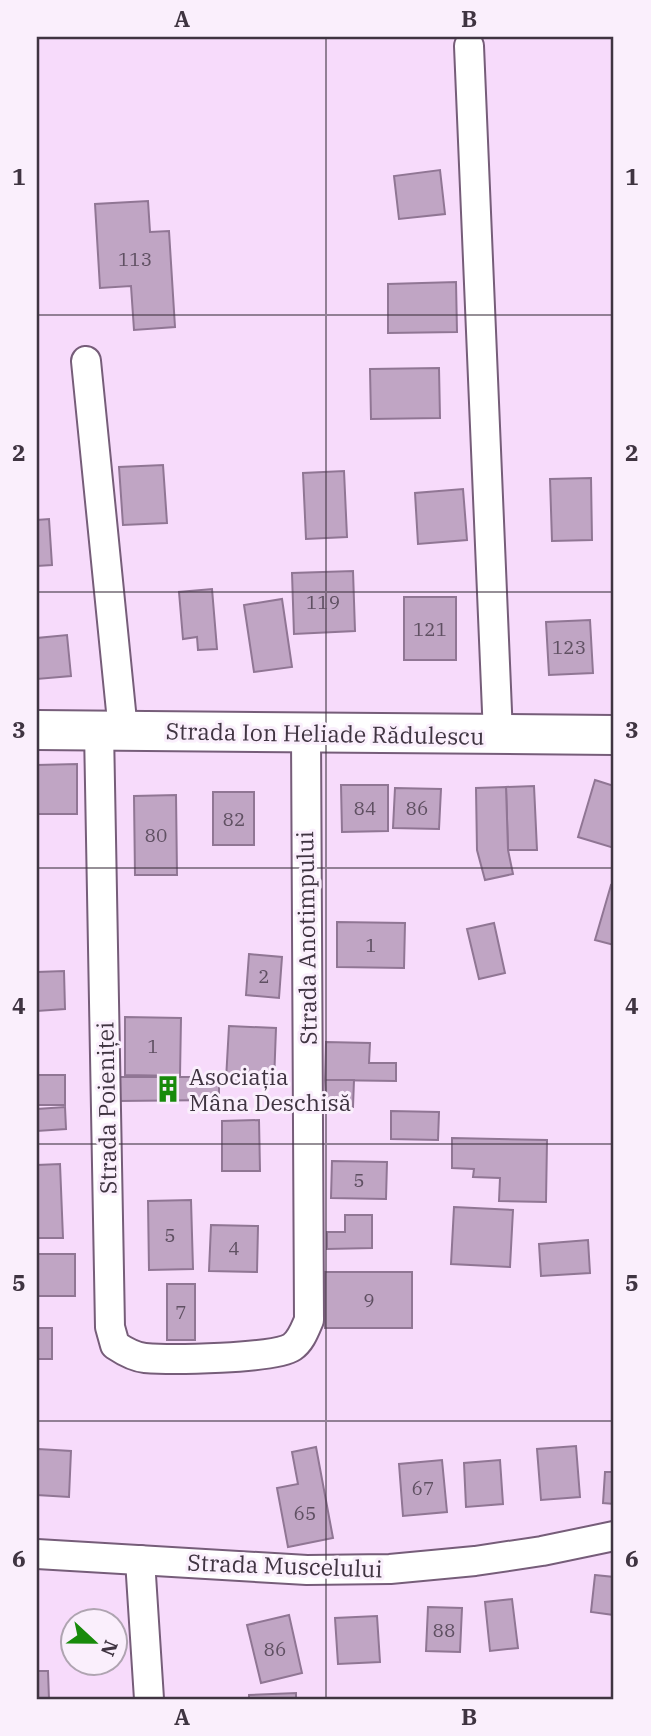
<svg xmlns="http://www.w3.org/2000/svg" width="651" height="1736" font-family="'IBM Plex Serif',serif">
<rect width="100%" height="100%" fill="#f7dbfb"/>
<!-- building -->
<g fill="#c0a5c4" stroke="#907694" stroke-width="2">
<polygon points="440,170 445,214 399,219 394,176"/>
<polygon points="148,201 150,232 169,231 175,327 134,330 131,286 100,288 95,204"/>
<polygon points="456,282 457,332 388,333 388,284"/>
<polygon points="439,368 440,418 371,419 370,369"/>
<polygon points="163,465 167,523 123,525 119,467"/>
<polygon points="344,471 347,537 306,539 303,473"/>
<polygon points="591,478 592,540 552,541 550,479"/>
<polygon points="463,489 467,540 418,544 415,493"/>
<polygon points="49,519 52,565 37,566 37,520"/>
<polygon points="353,571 355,631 294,634 292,573"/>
<polygon points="212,589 217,649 198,650 197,637 183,639 179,592"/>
<rect x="404" y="597" width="52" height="63"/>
<polygon points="282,599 292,667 254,672 244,605"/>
<polygon points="590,620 593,673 549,675 546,622"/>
<polygon points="67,635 71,676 37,679 37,638"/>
<polygon points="77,764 77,814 37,814 37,765"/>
<polygon points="595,780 614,786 614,848 578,837"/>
<polygon points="341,785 388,785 388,831 342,832"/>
<polygon points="534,786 537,850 508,850 506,787"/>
<polygon points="506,787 508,850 513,874 485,880 477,850 476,788"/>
<polygon points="395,788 441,789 439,829 393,828"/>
<rect x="213" y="792" width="41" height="53"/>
<polygon points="176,795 177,875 135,875 134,796"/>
<polygon points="611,885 614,886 614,945 595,940"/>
<polygon points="337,922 405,923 404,968 337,967"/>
<polygon points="494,923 505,973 479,979 467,929"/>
<polygon points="249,954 282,957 279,998 246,995"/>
<polygon points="64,971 65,1009 37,1011 37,972"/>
<polygon points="125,1017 181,1018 180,1076 125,1075"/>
<polygon points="229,1026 276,1028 274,1082 226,1080"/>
<polygon points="326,1042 370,1043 369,1063 396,1063 396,1081 325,1080"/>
<rect x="37" y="1075" width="28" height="30"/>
<polygon points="116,1077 219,1077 219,1100 117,1101"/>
<polygon points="325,1080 354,1080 353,1107 326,1107"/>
<polygon points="65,1107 66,1129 37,1131 37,1109"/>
<polygon points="391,1111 439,1112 438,1140 391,1139"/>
<polygon points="259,1120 260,1171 222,1171 222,1121"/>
<polygon points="452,1138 547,1140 546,1202 499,1201 500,1178 473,1177 474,1169 452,1168"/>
<polygon points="332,1161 387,1162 386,1199 331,1198"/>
<polygon points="60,1164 63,1238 37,1238 37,1165"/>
<polygon points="191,1200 193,1269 149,1270 148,1201"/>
<polygon points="454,1207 513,1210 510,1267 451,1264"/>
<polygon points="345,1215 372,1215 372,1248 327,1249 327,1232 345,1232"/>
<polygon points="211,1225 258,1226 257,1272 209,1271"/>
<polygon points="588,1240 590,1273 541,1276 539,1244"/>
<rect x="37" y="1254" width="38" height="42"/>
<rect x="325" y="1272" width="87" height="56"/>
<rect x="167" y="1284" width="28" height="56"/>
<rect x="37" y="1328" width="15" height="31"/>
<polygon points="576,1446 580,1497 541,1500 537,1449"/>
<polygon points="316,1447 333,1538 288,1547 277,1488 298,1484 292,1452"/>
<polygon points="38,1449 71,1451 69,1497 37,1495"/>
<polygon points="442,1460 447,1512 403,1516 399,1464"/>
<polygon points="500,1460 503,1504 466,1507 464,1463"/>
<polygon points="605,1472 614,1472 614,1504 603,1503"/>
<polygon points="595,1575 614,1577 614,1615 591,1612"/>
<polygon points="512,1599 518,1648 490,1651 485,1602"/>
<polygon points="428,1607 462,1608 460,1652 426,1651"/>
<polygon points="289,1615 302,1673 261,1683 247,1625"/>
<polygon points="377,1616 380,1662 338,1664 335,1618"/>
<polygon points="37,1671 48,1671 49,1699 37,1699"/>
<polygon points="296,1693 296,1699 249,1699 249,1695"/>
</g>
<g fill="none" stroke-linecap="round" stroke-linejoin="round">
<defs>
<g id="street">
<polyline points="469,46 498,735"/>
<polyline points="86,361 123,731"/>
<path d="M99,730L110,1327L115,1345C124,1351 134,1357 145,1358C169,1360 275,1359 292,1347C301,1341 305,1329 309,1320L306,734"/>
<polyline points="37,1554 307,1570 390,1569 475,1561 542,1551 614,1536"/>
<polyline points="140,1560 149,1699"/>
</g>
<polyline id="secondary" points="37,730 614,735"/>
</defs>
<!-- street casing -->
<use href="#street" stroke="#765d79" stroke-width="32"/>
<!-- secondary casing -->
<use href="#secondary" stroke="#765d79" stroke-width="42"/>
<!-- street -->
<use href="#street" stroke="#fff" stroke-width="28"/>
<!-- secondary -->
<use href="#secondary" stroke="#fff" stroke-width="38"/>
</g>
<!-- grid -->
<path fill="none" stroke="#3f3441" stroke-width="2" stroke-opacity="0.55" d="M326,37V1699M37,315H614M37,592H614M37,868H614M37,1144H614M37,1421H614"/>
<!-- icons -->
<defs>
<symbol id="building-bare" viewBox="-9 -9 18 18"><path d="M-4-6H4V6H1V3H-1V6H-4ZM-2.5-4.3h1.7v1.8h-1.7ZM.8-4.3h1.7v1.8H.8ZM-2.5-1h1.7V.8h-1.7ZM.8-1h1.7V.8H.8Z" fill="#188a0b" stroke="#faeffc" stroke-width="2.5" paint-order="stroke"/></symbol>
</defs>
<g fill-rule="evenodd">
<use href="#building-bare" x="149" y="1070" width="38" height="38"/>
</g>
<g text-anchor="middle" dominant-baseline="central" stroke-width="6" stroke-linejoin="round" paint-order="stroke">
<!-- number labels -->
<g font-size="19" fill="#5f5062">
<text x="135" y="259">113</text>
<text x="323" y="602">119</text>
<text x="430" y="629">121</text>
<text x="569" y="647">123</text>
<text x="365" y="808">84</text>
<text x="417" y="808">86</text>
<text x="234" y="819">82</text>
<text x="156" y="835">80</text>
<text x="371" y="945">1</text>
<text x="264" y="976">2</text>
<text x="153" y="1046">1</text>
<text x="359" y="1180">5</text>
<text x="170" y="1235">5</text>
<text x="234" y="1248">4</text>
<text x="369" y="1300">9</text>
<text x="181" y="1312">7</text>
<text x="423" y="1488">67</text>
<text x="305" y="1513">65</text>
<text x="444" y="1630">88</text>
<text x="275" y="1649">86</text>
</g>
<!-- street labels -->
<g font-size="23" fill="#3f3441" stroke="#faeffc">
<text transform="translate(325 733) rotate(1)">Strada Ion Heliade Rădulescu</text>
<text transform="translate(306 938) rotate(-91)">Strada Anotimpului</text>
<text transform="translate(106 1108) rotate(-91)">Strada Poieniței</text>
<text transform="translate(285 1565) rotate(2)">Strada Muscelului</text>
</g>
<!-- poi labels -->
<g font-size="23" fill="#3f3441" stroke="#faeffc" text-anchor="start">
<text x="189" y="1076">Asociația<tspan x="189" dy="26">Mâna Deschisă</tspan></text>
</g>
</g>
<!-- border -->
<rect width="651" height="1736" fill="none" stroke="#faeffc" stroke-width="77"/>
<!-- north arrow -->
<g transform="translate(94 1642) rotate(112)"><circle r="33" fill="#faeffc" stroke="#afa4b1" stroke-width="2"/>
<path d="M0-5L12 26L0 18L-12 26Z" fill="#188a0b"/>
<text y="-10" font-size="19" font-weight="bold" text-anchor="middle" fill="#3f3441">N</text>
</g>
<rect x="38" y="38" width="574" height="1660" fill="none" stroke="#3f3441" stroke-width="2.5"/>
<g font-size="23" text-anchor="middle" font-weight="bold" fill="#3f3441">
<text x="182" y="27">A</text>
<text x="469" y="27">B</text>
<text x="19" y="185">1</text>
<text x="632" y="185">1</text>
<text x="19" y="461">2</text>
<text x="632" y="461">2</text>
<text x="19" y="738">3</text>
<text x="632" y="738">3</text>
<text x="19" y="1014">4</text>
<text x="632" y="1014">4</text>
<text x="19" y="1291">5</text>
<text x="632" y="1291">5</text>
<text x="19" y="1567">6</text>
<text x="632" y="1567">6</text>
<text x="182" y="1725">A</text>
<text x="469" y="1725">B</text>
</g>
</svg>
